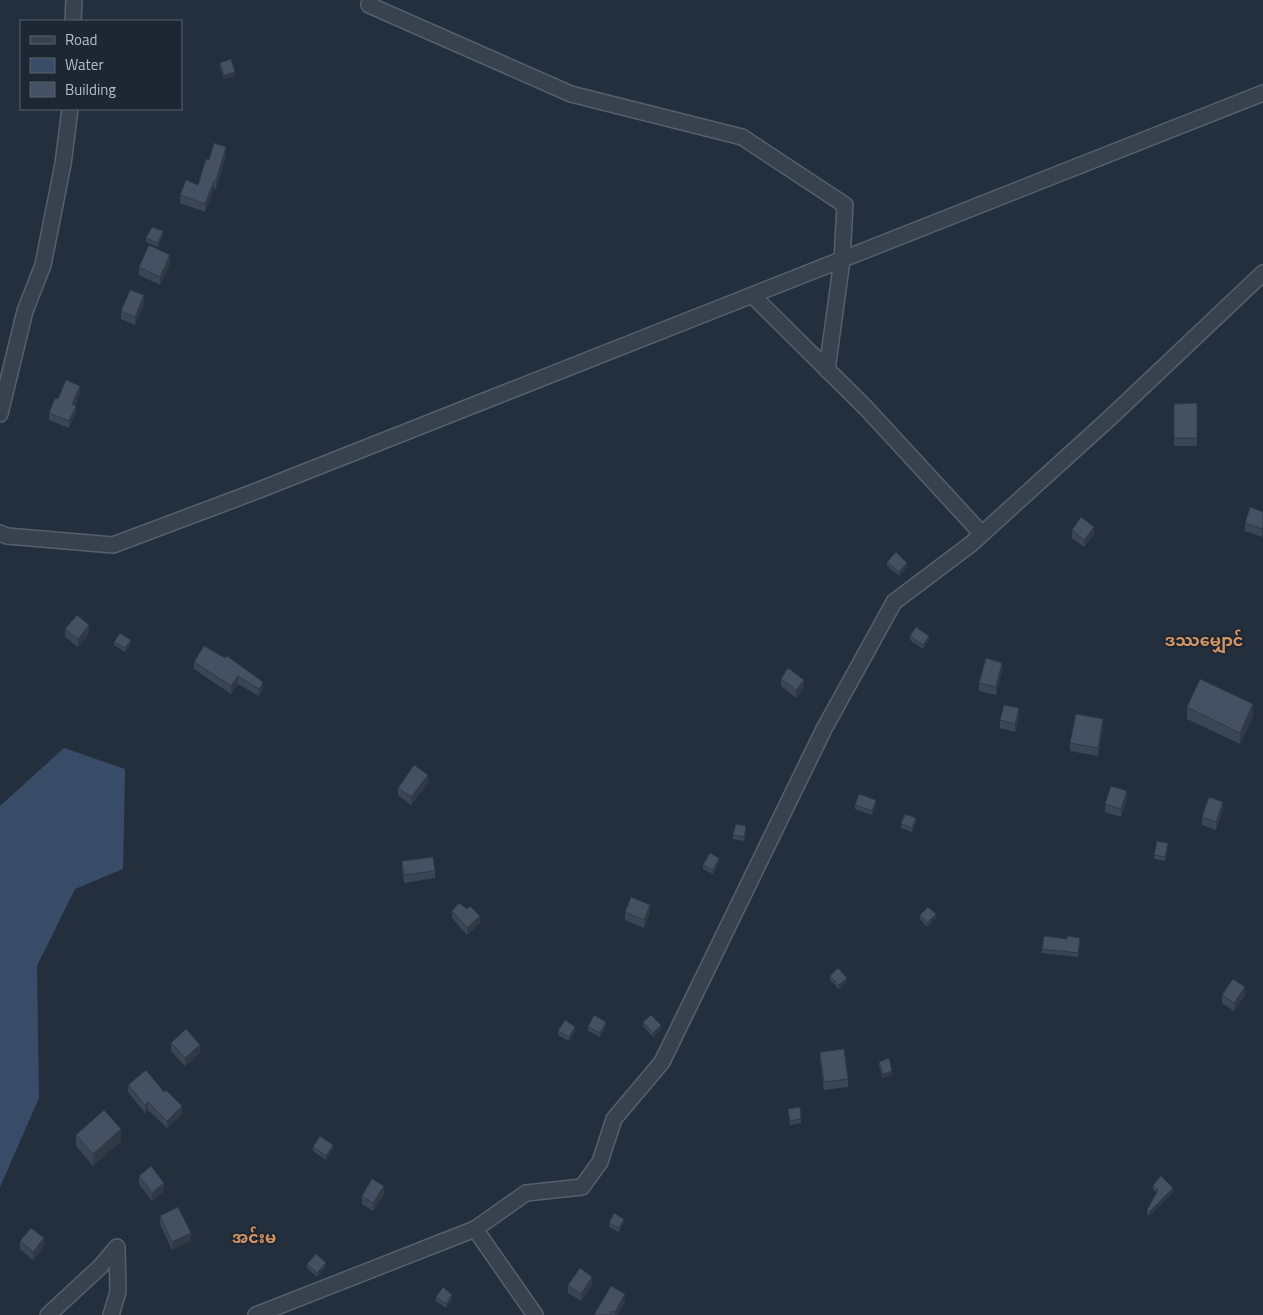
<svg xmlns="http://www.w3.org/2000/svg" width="1263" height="1315" font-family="'Titillium Web','Noto Sans Myanmar',sans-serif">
<rect width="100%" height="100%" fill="#242f3e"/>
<!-- water -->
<polygon fill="#394c67" points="64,748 125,769 123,869 75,889 37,966 39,1098 0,1187 0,806"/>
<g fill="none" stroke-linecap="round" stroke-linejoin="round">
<defs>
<g id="street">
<polyline points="370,0 369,5 571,94 742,137 845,205 842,260 827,370"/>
<polyline points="73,21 74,0"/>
<polyline points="753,296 866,408 982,534"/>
<polyline points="0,414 25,311 43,265 63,164 70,109"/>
<polyline points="0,533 7,536 113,545 254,492 1263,93"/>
<polyline points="475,1229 526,1193 582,1187 600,1162 614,1119 662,1062 824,729 894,602 971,544 1112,416 1263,273"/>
<polyline points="48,1315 100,1267 117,1247 118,1292 111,1315"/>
<polyline points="256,1315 475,1229 535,1315"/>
</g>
</defs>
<!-- street casing -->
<use href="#street" stroke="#565f6c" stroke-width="18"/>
<!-- street -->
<use href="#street" stroke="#38414e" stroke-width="15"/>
</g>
<!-- wall -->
<g fill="#3b4654">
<polygon points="220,63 235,76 224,79 220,67"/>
<polygon points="226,155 216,189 214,188 205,212 180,203 180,195 198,185"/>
<polygon points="163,235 158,247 146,242 146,238"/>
<polygon points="170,263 160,285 139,275 139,267"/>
<polygon points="144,303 135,325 121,319 121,311"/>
<polygon points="80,392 75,405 76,412 69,428 49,420 49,413 58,399"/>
<polygon points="1197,403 1197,446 1174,446 1174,404"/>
<polygon points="1263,512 1262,537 1245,531 1245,523"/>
<polygon points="1072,530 1094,535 1084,547 1072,538"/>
<polygon points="887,562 907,567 899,576 887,566"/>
<polygon points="65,629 89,633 78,647 65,637"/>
<polygon points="910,636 929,640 923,649 910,640"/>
<polygon points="114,642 131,644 125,652 114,645"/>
<polygon points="204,646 263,689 259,696 238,684 231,694 194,669 194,662"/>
<polygon points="1002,670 996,695 979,691 979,683"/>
<polygon points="781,679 804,688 796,698 781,686"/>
<polygon points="1187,707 1253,716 1240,744 1187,719"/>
<polygon points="1019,716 1015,732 1000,728 1000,720"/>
<polygon points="1103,727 1098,756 1070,751 1070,743"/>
<polygon points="428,783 411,805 398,795 398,788"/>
<polygon points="1127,799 1121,817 1105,812 1105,804"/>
<polygon points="876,804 872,815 855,809 855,805"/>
<polygon points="1223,810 1216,830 1202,825 1202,817"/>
<polygon points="916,822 912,832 901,828 901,824"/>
<polygon points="746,829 744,841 733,839 733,835"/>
<polygon points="1168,847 1165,861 1154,859 1154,855"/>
<polygon points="402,861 435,871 435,878 404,883 402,869"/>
<polygon points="719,862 713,874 703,869 703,865"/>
<polygon points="452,911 480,923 467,935 452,918"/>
<polygon points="625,912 650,913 644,928 625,920"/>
<polygon points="920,915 936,918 927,927 920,919"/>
<polygon points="1080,942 1078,957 1042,953 1042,949"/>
<polygon points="830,976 847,982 839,989 830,980"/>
<polygon points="1222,995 1245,995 1234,1011 1222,1003"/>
<polygon points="643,1022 661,1029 653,1037 643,1026"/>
<polygon points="606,1026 600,1037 588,1031 588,1027"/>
<polygon points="558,1031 575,1031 569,1041 558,1035"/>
<polygon points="171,1043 200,1053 185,1066 171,1051"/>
<polygon points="820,1052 848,1079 848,1087 824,1090 820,1060"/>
<polygon points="879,1062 892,1075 883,1078 879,1066"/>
<polygon points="128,1085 182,1114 167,1128 148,1110 145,1113 128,1092"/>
<polygon points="788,1109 801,1119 801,1123 790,1125"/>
<polygon points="76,1135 121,1141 93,1166 76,1146"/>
<polygon points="313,1147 333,1149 326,1160 313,1151"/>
<polygon points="139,1176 164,1191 152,1201 139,1184"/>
<polygon points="1153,1185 1173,1192 1149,1216 1147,1214 1147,1210 1157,1193 1153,1189"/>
<polygon points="384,1194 373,1211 362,1204 362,1196"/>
<polygon points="160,1216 191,1241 172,1250 160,1224"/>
<polygon points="624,1222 619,1232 609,1227 609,1223"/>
<polygon points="20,1241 44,1246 33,1260 20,1249"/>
<polygon points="307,1264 326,1267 317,1277 307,1268"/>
<polygon points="568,1285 592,1285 581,1301 568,1293"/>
<polygon points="436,1297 452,1299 446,1308 436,1301"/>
<polygon points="625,1301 618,1315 594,1315"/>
</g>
<!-- shaded-wall -->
<g fill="#303945">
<polygon points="235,72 235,76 224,79 224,75"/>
<polygon points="226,147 226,155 216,189 216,181"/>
<polygon points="214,181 214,188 205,212 205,204"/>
<polygon points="163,231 163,235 158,247 158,243"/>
<polygon points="170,255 170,263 160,285 160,277"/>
<polygon points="144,295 144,303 135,325 135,317"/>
<polygon points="80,386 80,392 72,411 72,404"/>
<polygon points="76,406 76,412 69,428 69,421"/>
<polygon points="1263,526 1263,533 1262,537 1262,529"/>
<polygon points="1094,527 1094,535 1084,547 1084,540"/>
<polygon points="907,563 907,567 899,576 899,572"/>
<polygon points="89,625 89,633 78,647 78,639"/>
<polygon points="929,636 929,640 923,649 923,645"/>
<polygon points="131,640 131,644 125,652 125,648"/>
<polygon points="1002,663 1002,670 996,695 996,687"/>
<polygon points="238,676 238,684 231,694 231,686"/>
<polygon points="804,680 804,688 796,698 796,690"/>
<polygon points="263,682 263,689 259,696 259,689"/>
<polygon points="1253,704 1253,716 1240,744 1240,733"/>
<polygon points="1019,708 1019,716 1015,732 1015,724"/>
<polygon points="1103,719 1103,727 1098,756 1098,748"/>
<polygon points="428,775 428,783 411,805 411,797"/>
<polygon points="1127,791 1127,799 1121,817 1121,809"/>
<polygon points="876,800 876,804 872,815 872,811"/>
<polygon points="1223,802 1223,810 1216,830 1216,822"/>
<polygon points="916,818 916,822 912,832 912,828"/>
<polygon points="719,858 719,862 713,874 713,870"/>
<polygon points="650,905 650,913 644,928 644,920"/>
<polygon points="936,914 936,918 927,927 927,923"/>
<polygon points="480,916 480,923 467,935 467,928"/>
<polygon points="847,978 847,982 839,989 839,985"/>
<polygon points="1245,987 1245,995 1234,1011 1234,1003"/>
<polygon points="606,1022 606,1026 600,1037 600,1033"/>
<polygon points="661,1025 661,1029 653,1037 653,1033"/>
<polygon points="575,1027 575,1031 569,1041 569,1037"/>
<polygon points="200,1045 200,1053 185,1066 185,1058"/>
<polygon points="892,1071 892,1075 883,1078 883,1074"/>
<polygon points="148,1102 148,1110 145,1113 145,1105"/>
<polygon points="182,1106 182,1114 167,1128 167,1121"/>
<polygon points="121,1129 121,1141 93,1166 93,1154"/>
<polygon points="333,1145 333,1149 326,1160 326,1156"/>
<polygon points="164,1183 164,1191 152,1201 152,1193"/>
<polygon points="384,1186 384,1194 373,1211 373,1203"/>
<polygon points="1173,1188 1173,1192 1149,1216 1149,1212"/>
<polygon points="624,1219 624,1222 619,1232 619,1228"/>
<polygon points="191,1233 191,1241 172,1250 172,1242"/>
<polygon points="44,1238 44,1246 33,1260 33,1252"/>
<polygon points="326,1263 326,1267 317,1277 317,1273"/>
<polygon points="592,1277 592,1285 581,1301 581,1294"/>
<polygon points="625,1294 625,1301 618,1315 615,1315 615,1312"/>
<polygon points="452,1295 452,1299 446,1308 446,1304"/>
</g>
<!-- building -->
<g fill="#455162" stroke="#303945">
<polygon points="231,59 235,72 224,75 220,63"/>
<polygon points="214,143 226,147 216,181 214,181 205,204 180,195 186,180 198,185 206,159 209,160"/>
<polygon points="152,227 163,231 158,243 146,238"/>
<polygon points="149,245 170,255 160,277 139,267"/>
<polygon points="130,290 144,295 135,317 121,311"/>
<polygon points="66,380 80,386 72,404 76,406 69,421 49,413 55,398 58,399"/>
<polygon points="1197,403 1197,438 1174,438 1174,404"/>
<polygon points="1250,507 1263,512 1263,526 1262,529 1245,523"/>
<polygon points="1081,517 1094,527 1084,540 1072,530"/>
<polygon points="896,552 907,563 899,572 887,562"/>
<polygon points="77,615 89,625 78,639 65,629"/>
<polygon points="916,627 929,636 923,645 910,636"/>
<polygon points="120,633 131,640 125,648 114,642"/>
<polygon points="204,646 225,658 227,656 263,682 259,689 238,676 231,686 194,662"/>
<polygon points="986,658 1002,663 996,687 979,683"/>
<polygon points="788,668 804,680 796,690 781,679"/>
<polygon points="1200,679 1253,704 1240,733 1187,707"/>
<polygon points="1004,705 1019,708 1015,724 1000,720"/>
<polygon points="1076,714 1103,719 1098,748 1070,743"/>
<polygon points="414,765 428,775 411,797 398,788"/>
<polygon points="1111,786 1127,791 1121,809 1105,804"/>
<polygon points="859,794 876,800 872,811 855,805"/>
<polygon points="1209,797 1223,802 1216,822 1202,817"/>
<polygon points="905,814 916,818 912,828 901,824"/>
<polygon points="736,824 746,826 744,837 733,835"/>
<polygon points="1157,841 1168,843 1165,857 1154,855"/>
<polygon points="710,853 719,858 713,870 703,865"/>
<polygon points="433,857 435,871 404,875 402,861"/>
<polygon points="631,897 650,905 644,920 625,912"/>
<polygon points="459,903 467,909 470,906 480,916 467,928 452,911"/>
<polygon points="928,907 936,914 927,923 920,915"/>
<polygon points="1044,936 1067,939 1067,936 1080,938 1078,953 1042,949"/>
<polygon points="838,968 847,978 839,985 830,976"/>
<polygon points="1233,979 1245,987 1234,1003 1222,995"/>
<polygon points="594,1015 606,1022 600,1033 588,1027"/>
<polygon points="651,1015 661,1025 653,1033 643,1022"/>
<polygon points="565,1020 575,1027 569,1037 558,1031"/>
<polygon points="186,1029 200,1045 185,1058 171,1043"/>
<polygon points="844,1049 848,1079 824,1082 820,1052"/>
<polygon points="889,1058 892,1071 883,1074 879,1062"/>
<polygon points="146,1070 164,1092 166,1090 182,1106 167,1121 148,1102 145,1105 128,1085"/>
<polygon points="800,1107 801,1119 790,1121 788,1109"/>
<polygon points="104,1110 121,1129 93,1154 76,1135"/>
<polygon points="320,1136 333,1145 326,1156 313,1147"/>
<polygon points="151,1166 164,1183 152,1193 139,1176"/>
<polygon points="1161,1176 1173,1188 1149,1212 1147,1210 1158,1190 1153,1185"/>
<polygon points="372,1179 384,1186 373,1203 362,1196"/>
<polygon points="178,1207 191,1233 172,1242 160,1216"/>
<polygon points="614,1213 624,1219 619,1228 609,1223"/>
<polygon points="31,1228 44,1238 33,1252 20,1241"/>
<polygon points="316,1254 326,1263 317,1273 307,1264"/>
<polygon points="580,1268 592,1277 581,1294 568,1285"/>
<polygon points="611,1286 625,1294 615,1312 612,1311 610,1315 594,1315"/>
<polygon points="443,1287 452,1295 446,1304 436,1297"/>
</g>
<g text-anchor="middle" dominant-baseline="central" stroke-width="4" stroke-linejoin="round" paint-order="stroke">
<!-- quarter labels -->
<g font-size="16" font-weight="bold" fill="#d59563" stroke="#1d2633">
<text x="1204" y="640">ဒဿမျှောင်</text>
<text x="254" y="1237">အင်းမ</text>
</g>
</g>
<!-- legend -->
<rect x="20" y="20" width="162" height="90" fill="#1d2633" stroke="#59626f"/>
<rect x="30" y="36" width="25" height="8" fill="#38414e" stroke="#59626f"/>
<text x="65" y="45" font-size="15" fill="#b4bcc9">Road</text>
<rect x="30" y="58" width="25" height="15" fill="#394c67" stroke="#59626f"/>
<text x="65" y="70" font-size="15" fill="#b4bcc9">Water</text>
<rect x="30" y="82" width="25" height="15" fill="#455162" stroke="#59626f"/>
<text x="65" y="95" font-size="15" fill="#b4bcc9">Building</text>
</svg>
